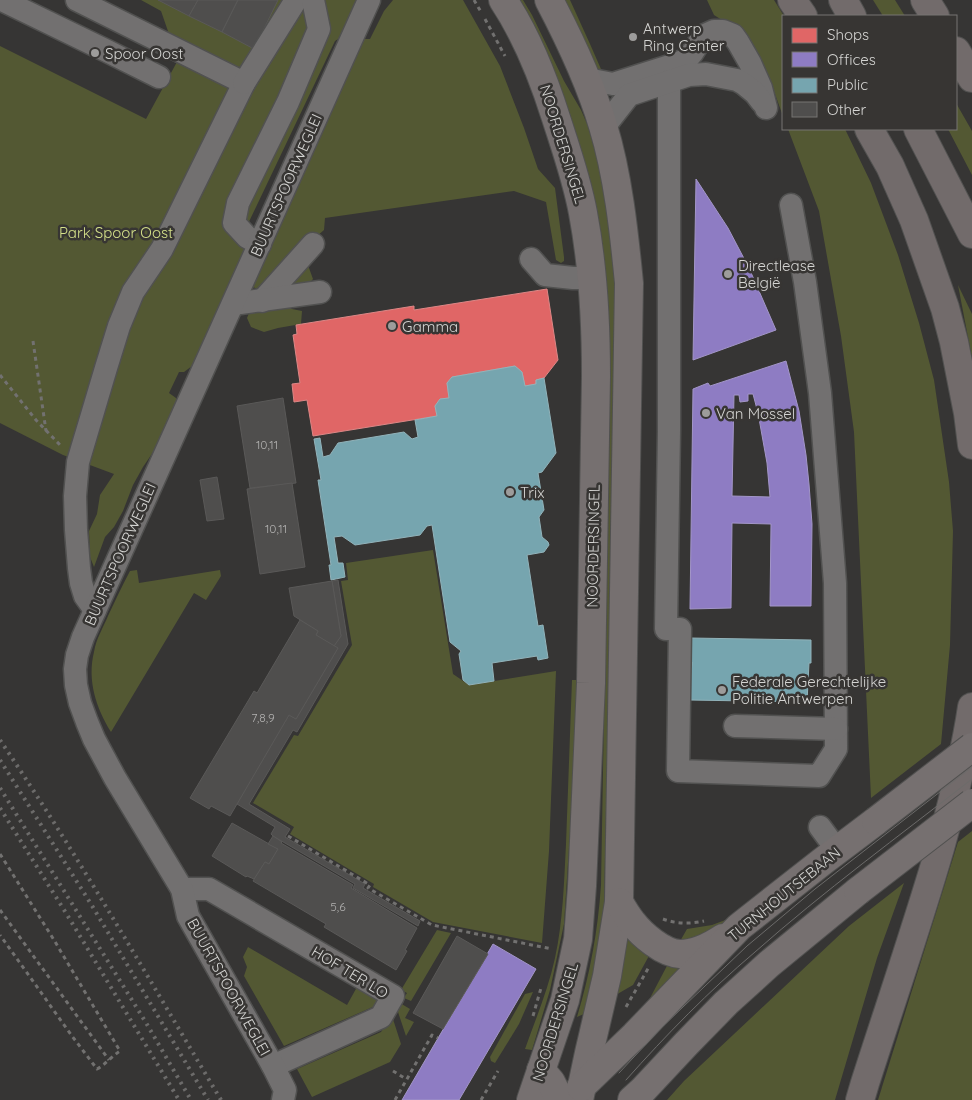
<svg xmlns="http://www.w3.org/2000/svg" width="972" height="1100" font-family="Quicksand,sans-serif">
<rect width="100%" height="100%" fill="#363534"/>
<!-- green -->
<g fill="#535833">
<polygon points="141,0 359,0 346,34 335,41 246,228 253,232 364,39 370,39 384,11 393,0 463,0 500,66 524,128 538,169 555,188 564,257 564,261 561,263 556,260 546,202 514,191 325,218 324,230 299,252 309,268 313,279 307,286 260,289 251,287 192,366 184,372 179,372 169,393 176,398 178,410 164,436 143,467 133,485 123,511 114,527 105,537 94,567 90,557 89,531 97,514 100,495 114,474 63,455 0,423 0,46 146,119 178,60 161,11"/>
<path d="M517,0H523L532,15L564,81L581,110L588,126L599,165L611,231L616,289L613,486L604,904L603,929L586,1013L577,1017C590,974 598,930 601,885L608,486L609,322L606,291Z"/>
<polygon points="564,0 570,0 590,44 604,76 599,78"/>
<polygon points="707,0 774,0 784,16 783,116 772,86 741,32 714,15"/>
<polygon points="873,0 895,0 905,16 883,16"/>
<polygon points="956,103 972,131 972,175 948,129 956,129"/>
<polygon points="788,129 845,129 871,183 898,255 919,323 934,380 949,482 953,531 950,645 941,744 871,798 854,432 841,336 819,211"/>
<polygon points="958,285 972,314 972,358"/>
<polygon points="252,306 286,306 292,309 302,311 301,324 278,328 264,332 251,327 247,318"/>
<polygon points="433,550 453,674 469,685 556,671 549,851 542,943 433,922 373,887 374,884 290,834 294,827 253,803 294,735 298,736 352,645 341,581 348,580 346,563"/>
<path d="M137,570L139,583L220,570L221,576L206,600L194,593L111,732C96,708 87,680 94,652C96,639 103,628 108,616C115,601 122,586 130,571Z"/>
<path d="M572,680H580L564,924L550,990L532,1050L525,1049C536,1018 548,990 555,958C563,921 564,882 566,844C568,789 570,735 572,680Z"/>
<polygon points="972,831 972,1100 878,1100 958,842"/>
<polygon points="904,883 877,958 835,1100 667,1100 684,1081 849,926"/>
<polygon points="728,919 718,930 679,943 687,929 712,925"/>
<polygon points="437,930 451,933 411,1001 404,998 407,993 401,990"/>
<polygon points="626,935 650,954 633,985 614,996"/>
<polygon points="248,947 347,1005 357,987 376,997 376,1002 375,1006 284,1046 244,976 247,967 243,957"/>
<polygon points="669,962 695,962 638,1021"/>
<polygon points="533,992 519,1024 495,1063 491,1061 490,1057 525,994"/>
<polygon points="400,1003 410,1009 405,1018 414,1022 406,1036 397,1009"/>
<polygon points="392,1016 401,1044 390,1062 312,1097 297,1069 381,1032"/>
</g>
<!-- shops -->
<polygon fill="#e06666" stroke="#dc8786" points="547,289 558,360 544,378 536,380 536,384 525,386 522,372 515,366 452,377 447,383 449,398 440,399 435,406 437,416 313,436 307,400 294,402 292,384 300,383 293,335 297,334 296,325 414,306 414,310"/>
<!-- offices -->
<g fill="#8e7cc3" stroke="#a396c8" fill-rule="evenodd">
<polygon points="696,179 728,228 749,268 776,330 693,360"/>
<path d="M786,361L799,411L806,455L809,484L812,524L811,606H770L771,524L732,523L731,608L690,609L693,389L708,383L710,386ZM748,394H753L758,413L767,463L770,497L732,496L734,395H739L740,402L748,401Z"/>
<polygon points="493,944 536,969 459,1100 402,1100"/>
</g>
<!-- public -->
<g fill="#76a5af" stroke="#92b3ba">
<polygon points="515,366 522,372 525,386 536,384 536,380 544,378 556,453 542,472 538,473 544,510 539,517 542,537 548,542 549,545 544,552 527,555 538,626 543,625 548,658 538,660 537,656 492,663 494,681 469,685 463,680 459,654 461,651 450,642 432,525 427,526 420,535 355,545 342,536 334,537 338,563 343,563 345,577 331,580 329,565 331,565 318,480 321,480 314,439 320,438 323,457 330,455 338,443 404,432 412,439 418,437 415,420 437,416 435,406 440,399 449,398 447,383 452,377"/>
<polygon points="690,638 811,640 811,663 809,663 807,702 689,700 689,676 691,676 692,662 690,661"/>
</g>
<!-- building -->
<g fill="#4f4e4d" stroke="#5a5958">
<polygon points="158,0 198,0 189,16"/>
<polygon points="198,0 238,0 222,32 189,16"/>
<polygon points="238,0 278,0 254,49 222,32"/>
<polygon points="283,398 296,483 250,488 237,406"/>
<polygon points="217,477 224,519 207,521 200,480"/>
<polygon points="292,483 305,567 260,574 247,489"/>
<polygon points="338,580 348,644 297,732 293,730 249,804 290,829 285,837 365,884 363,888 420,921 418,926 353,888 355,884 273,836 271,834 275,827 237,804 289,715 296,719 338,648 334,646 341,636 332,581"/>
<polygon points="332,581 341,636 334,646 316,635 318,631 294,616 289,588"/>
<polygon points="300,620 318,631 316,635 338,648 296,719 289,715 230,816 211,806 209,809 190,798 254,691 257,693"/>
<polygon points="232,823 278,849 269,864 265,862 254,879 247,876 246,877 212,856"/>
<polygon points="273,836 282,842 281,843 353,885 351,888 417,928 405,950 407,951 396,970 324,927 326,924 253,881 265,862 269,864 278,849 268,844"/>
<polygon points="457,936 488,954 443,1029 413,1013"/>
</g>
<g fill="none" stroke-linecap="round" stroke-linejoin="round">
<defs>
<g id="minor">
<polyline points="2,0 107,51 159,77"/>
<polyline points="77,0 244,83 162,249 133,292 119,326 106,368 78,462 75,496 76,530 79,568 81,583 85,596 95,610"/>
<polyline points="587,79 613,84 676,64 687,59 693,52 703,36 714,31 723,31 733,35 738,42 750,63 761,88 766,108"/>
<polyline points="669,81 669,431 666,629 680,629 678,771 819,776 836,749 835,583 820,393 805,282 791,205"/>
<polyline points="244,83 296,0"/>
<polyline points="604,127 629,95 689,75 706,74 737,80 744,84 755,93 762,102"/>
<polyline points="260,244 247,237 234,223 238,203 288,102 319,29 313,0"/>
<polyline points="531,259 545,275 573,278 591,278"/>
<polyline points="262,301 313,244"/>
<polyline points="233,304 320,292"/>
<polyline points="735,726 836,729"/>
<polyline points="820,827 837,850"/>
<polyline points="182,889 209,889 393,996 381,1017 273,1066"/>
<polyline points="283,1100 285,1090 273,1066 188,916 182,889 115,778 94,739 87,722 80,703 76,685 75,669 77,655 83,637 369,0"/>
</g>
<g id="major">
<path d="M503,0C527,36 543,77 556,118C566,149 577,180 583,213C593,266 596,321 596,376L591,683L582,886L578,939L565,1000L531,1100"/>
<path d="M549,0C570,40 590,82 603,126C618,175 624,232 629,283L619,902L607,976L589,1053L579,1100"/>
<path d="M619,902C623,909 627,916 632,922C642,935 663,953 680,954C695,954 711,946 723,938"/>
<polyline points="541,1070 551,1082 560,1100"/>
<polyline points="581,1087 635,1035 739,927 823,861 876,821"/>
<polyline points="632,1100 642,1091 686,1044 726,1003 769,964 858,891"/>
</g>
<g id="highway">
<polyline points="792,0 803,16"/>
<polyline points="843,0 852,16"/>
<polyline points="925,0 935,16"/>
<polyline points="956,51 972,78"/>
<polyline points="869,129 890,166 914,220 945,308 954,342 968,413 972,445"/>
<polyline points="918,129 972,234"/>
<path d="M860,1100L865,1083C890,1005 917,927 940,848C953,801 965,755 972,707"/>
</g>
</defs>
<!-- minor casing -->
<use href="#minor" stroke="#515150" stroke-width="25"/>
<!-- major casing -->
<use href="#major" stroke="#515150" stroke-width="30"/>
<!-- highway casing -->
<use href="#highway" stroke="#515150" stroke-width="30"/>
<!-- path -->
<g stroke="#727170" stroke-width="3" stroke-dasharray="4 4" stroke-linecap="butt">
<polyline points="474,0 481,12"/>
<polyline points="485,19 505,56"/>
<polyline points="33,341 46,431"/>
<polyline points="0,375 36,420 61,446"/>
<polyline points="288,836 370,885 368,888 432,925 552,949"/>
<path d="M0,854L54,940L120,1051C112,1056 106,1064 97,1069L72,1036L0,935"/>
<polyline points="0,910 109,1060"/>
<path d="M663,919C676,924 691,924 704,921"/>
<polyline points="626,1007 649,967"/>
<polyline points="533,1016 541,988"/>
<polyline points="393,1071 406,1079"/>
<polyline points="395,1100 432,1035 438,1038"/>
<polyline points="481,1100 498,1071"/>
</g>
<!-- minor -->
<use href="#minor" stroke="#727070" stroke-width="22"/>
<!-- major -->
<use href="#major" stroke="#767070" stroke-width="28"/>
<!-- highway -->
<use href="#highway" stroke="#726b6b" stroke-width="28"/>
<!-- tram -->
<g stroke="#6c6b6a" stroke-width="1">
<polyline points="619,1073 662,1027 747,946 815,889 972,767"/>
<path d="M626,1080C666,1035 709,991 755,952C824,891 899,836 972,779"/>
</g>
<!-- rail -->
<g stroke="#6c6b6a" stroke-width="4" stroke-dasharray="2.5 5" stroke-linecap="butt">
<path d="M0,740C79,857 149,979 221,1100"/>
<polyline points="0,760 91,904 208,1100"/>
<polyline points="0,788 145,1021 191,1100"/>
<polyline points="0,808 66,913 179,1100"/>
</g>
<defs>
<g id="major-bridge">
<polyline points="876,821 972,747"/>
<polyline points="858,891 972,803"/>
</g>
</defs>
<!-- major-bridge casing -->
<use href="#major-bridge" stroke="#515150" stroke-width="30" stroke-linecap="butt"/>
<!-- major-bridge -->
<use href="#major-bridge" stroke="#767070" stroke-width="28"/>
</g>
<!-- markers -->
<g fill="#9d9c9b" stroke="#373533" stroke-width="2">
<circle cx="633" cy="37" r="5"/>
<circle cx="95" cy="53" r="5"/>
<circle cx="728" cy="274" r="5"/>
<circle cx="392" cy="326" r="5"/>
<circle cx="706" cy="413" r="5"/>
<circle cx="510" cy="492" r="5"/>
<circle cx="722" cy="690" r="5"/>
</g>
<g text-anchor="middle" dominant-baseline="central" stroke-width="5" stroke-linejoin="round" paint-order="stroke">
<!-- number labels -->
<g font-size="12" fill="#b3b2b1">
<text x="267" y="444">10,11</text>
<text x="276" y="528">10,11</text>
<text x="263" y="717">7,8,9</text>
<text x="338" y="906">5,6</text>
</g>
<!-- poi labels -->
<g font-size="15" fill="#d4d4d2" stroke="#373533" text-anchor="start">
<text x="643" y="28">Antwerp<tspan x="643" dy="17">Ring Center</tspan></text>
<text x="105" y="53">Spoor Oost</text>
<text x="738" y="265">Directlease<tspan x="738" dy="17">België</tspan></text>
<text x="402" y="326">Gamma</text>
<text x="716" y="413">Van Mossel</text>
<text x="520" y="492">Trix</text>
<text x="732" y="681">Federale Gerechtelijke<tspan x="732" dy="17">Politie Antwerpen</tspan></text>
</g>
<!-- street labels -->
<g font-size="15" fill="#d4d4d2" stroke="#373533">
<text transform="translate(563 144) rotate(73)">NOORDERSINGEL</text>
<text transform="translate(286 185) rotate(-66)">BUURTSPOORWEGLEI</text>
<text transform="translate(593 546) rotate(-89)">NOORDERSINGEL</text>
<text transform="translate(120 554) rotate(-66)">BUURTSPOORWEGLEI</text>
<text transform="translate(784 894) rotate(-39)">TURNHOUTSEBAAN</text>
<text transform="translate(350 972) rotate(31)">HOF TER LO</text>
<text transform="translate(229 987) rotate(61)">BUURTSPOORWEGLEI</text>
<text transform="translate(555 1022) rotate(-73)">NOORDERSINGEL</text>
</g>
<!-- park labels -->
<g font-size="15" fill="#d5e18a" stroke="#373533">
<text x="116" y="232">Park Spoor Oost</text>
</g>
</g>
<!-- legend -->
<rect x="782" y="15" width="175" height="115" fill="#373533" stroke="#767573"/>
<rect x="792" y="28" width="25" height="15" fill="#e06666" stroke="#767573"/>
<text x="827" y="40" font-size="15" fill="#d4d4d2">Shops</text>
<rect x="792" y="52" width="25" height="15" fill="#8e7cc3" stroke="#767573"/>
<text x="827" y="65" font-size="15" fill="#d4d4d2">Offices</text>
<rect x="792" y="78" width="25" height="15" fill="#76a5af" stroke="#767573"/>
<text x="827" y="90" font-size="15" fill="#d4d4d2">Public</text>
<rect x="792" y="102" width="25" height="15" fill="#4f4e4d" stroke="#767573"/>
<text x="827" y="115" font-size="15" fill="#d4d4d2">Other</text>
</svg>
